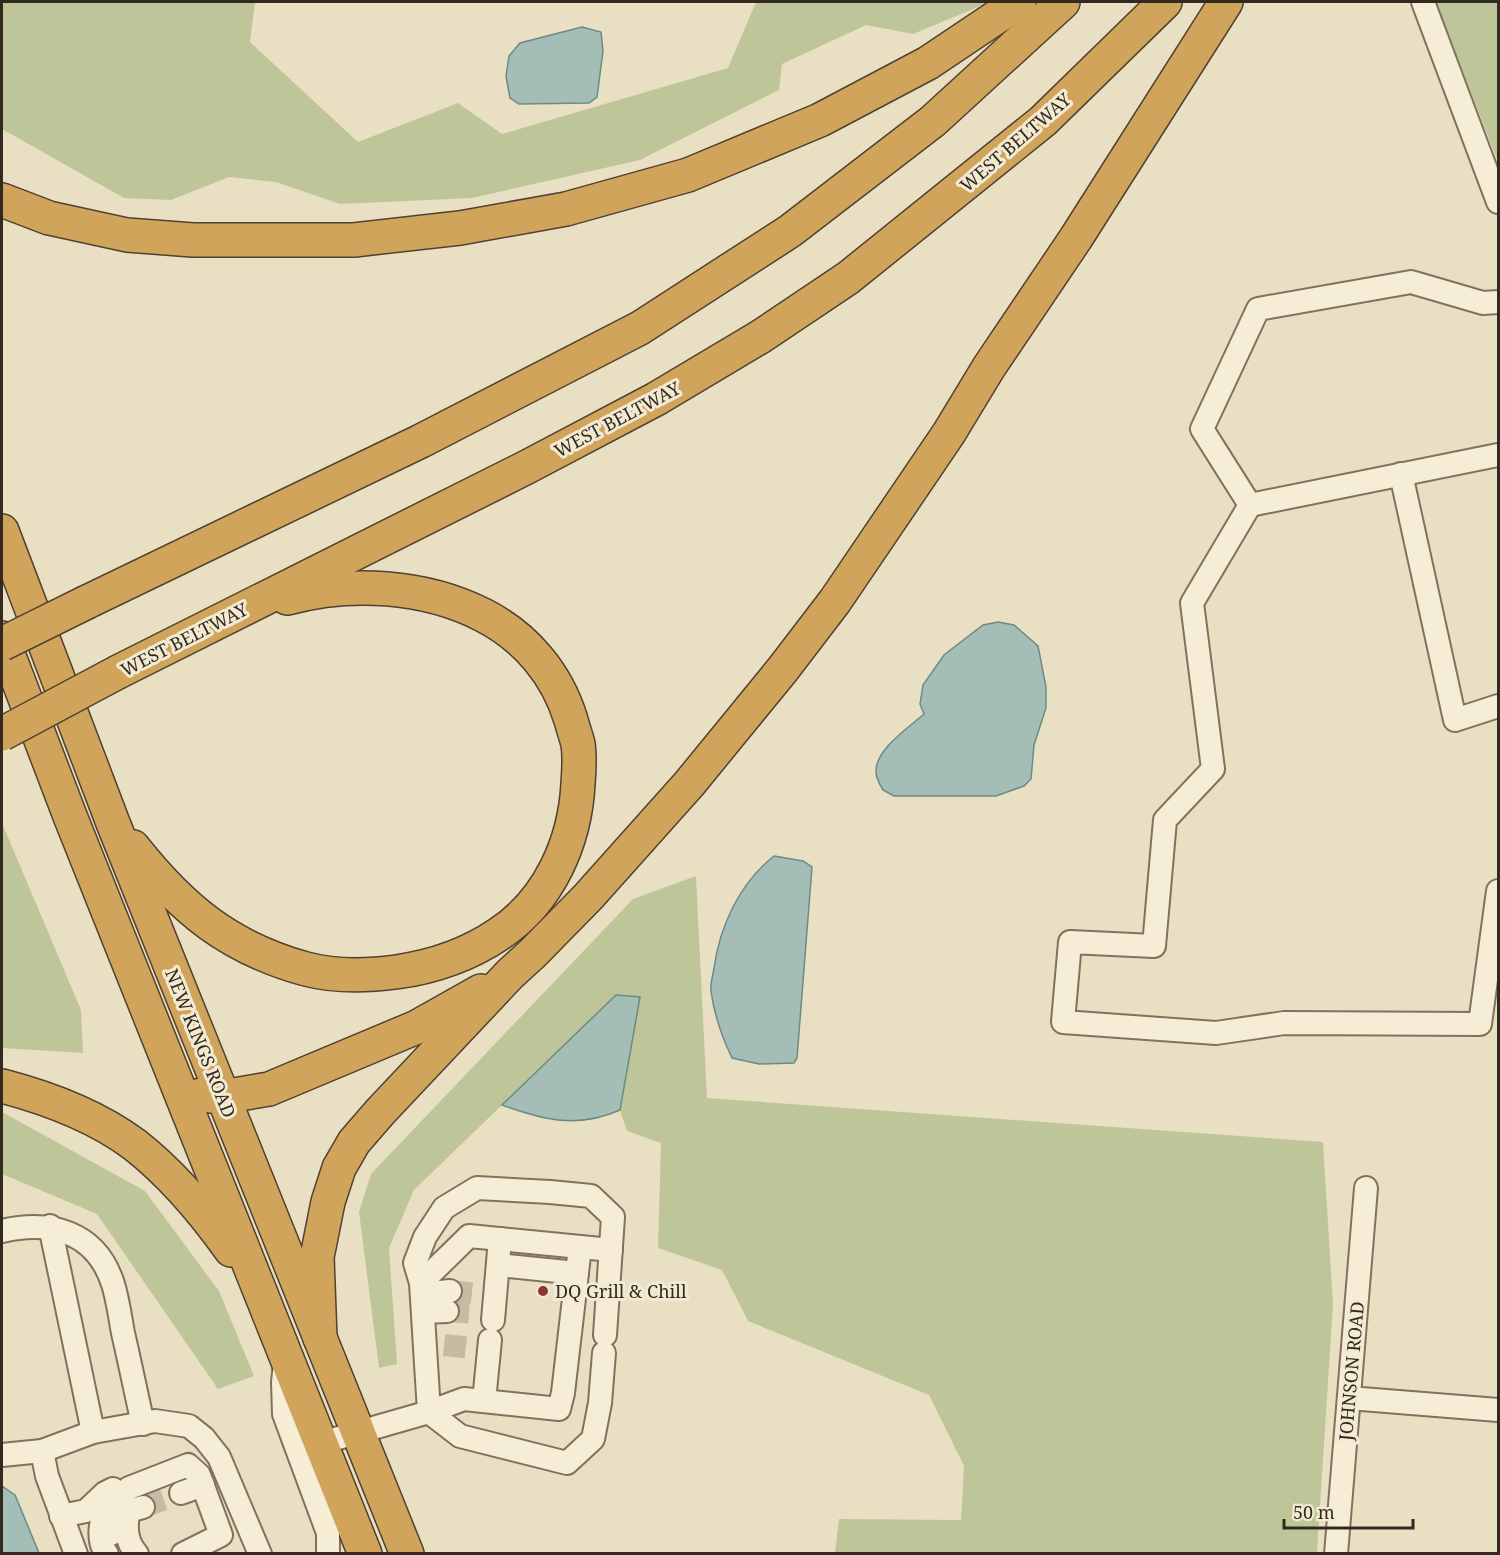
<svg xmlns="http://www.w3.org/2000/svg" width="1500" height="1555" font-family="'Noto Serif',serif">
<rect width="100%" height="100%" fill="#e9e0c4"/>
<!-- green -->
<g fill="#bec699">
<polygon points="2,2 255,2 250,42 358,142 458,103 502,134 728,68 756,2 990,2 913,34 866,25 782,64 779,90 640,160 472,198 340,204 276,182 229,177 171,200 124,198 2,129"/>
<polygon points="1436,2 1498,2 1498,162"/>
<polygon points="2,823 81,1010 83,1053 2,1048"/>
<polygon points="696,876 707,1098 1323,1142 1333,1304 1317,1553 835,1553 839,1519 961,1520 964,1466 929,1395 748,1321 722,1270 658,1248 661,1143 627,1131 620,1110 640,998 616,995 414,1190 389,1248 397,1364 379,1368 359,1212 371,1174 633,899"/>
<polygon points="2,1112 145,1191 219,1291 254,1376 218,1389 97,1214 2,1174"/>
</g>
<!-- water -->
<g fill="#a5bdb7" stroke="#6d8a84" stroke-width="1.5">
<polygon points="582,27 601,32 603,51 597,97 589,103 519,104 510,98 506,76 509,56 520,43"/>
<path d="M998,622L1014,625L1038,646L1046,687V708L1034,745L1031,779L1024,786L996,796H894L883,790C880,785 876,778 876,772C875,750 908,728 924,714L920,704L923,685L944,655L983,625Z"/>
<path d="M774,856L803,861L812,867L797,1058L794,1063L759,1064L732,1058C722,1037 714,1014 711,991C710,984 713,975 714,968C720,925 740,883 774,856Z"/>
<path d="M616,995L640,997L620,1110C577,1129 544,1120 502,1105Z"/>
<polygon points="2,1486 15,1495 39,1553 2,1553"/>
</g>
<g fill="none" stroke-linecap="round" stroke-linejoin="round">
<!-- minor-tunnel -->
<g stroke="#c5bca3" stroke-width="22" stroke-dasharray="22 11" stroke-linecap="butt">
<polyline points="450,1291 478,1294"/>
<polyline points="447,1311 475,1313"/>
<polyline points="444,1345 474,1348"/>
<polyline points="143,1507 181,1493"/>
</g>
<defs>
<g id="minor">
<polyline points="1423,2 1498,202"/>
<polyline points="1498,302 1483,303 1411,282 1258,309 1202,429 1250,505 1498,455"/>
<polyline points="1401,474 1455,720 1498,706"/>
<polyline points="1250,505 1192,603 1213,769 1165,820 1154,946 1070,942 1063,1022 1216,1033 1284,1023 1480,1024 1498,891"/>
<polyline points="50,1226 93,1432"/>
<path d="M2,1231C50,1220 96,1231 113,1284C118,1300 120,1317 123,1333C130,1363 136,1393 143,1424"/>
<polyline points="498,1265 577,1273"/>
<polyline points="421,1283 415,1263 425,1237 444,1208 477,1188 550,1192 591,1196 613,1217 605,1335"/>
<polyline points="422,1294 450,1291"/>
<polyline points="423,1312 447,1311"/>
<polyline points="493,1320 500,1239"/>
<polyline points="604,1353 600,1403 593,1439 567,1463 460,1436 429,1412 421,1283 469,1236 611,1250"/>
<polyline points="285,1363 283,1382 284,1414 328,1533 328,1554"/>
<polyline points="1349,1398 1498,1410"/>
<polyline points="484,1401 490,1340"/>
<polyline points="321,1443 429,1412 464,1399 559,1409 563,1393 580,1247"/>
<polyline points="2,1455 42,1451"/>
<polyline points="181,1493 203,1485"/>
<path d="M129,1511C125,1526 126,1542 137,1554"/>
<polyline points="61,1516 86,1511 105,1493 113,1489"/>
<polyline points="111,1534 114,1517 119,1511 129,1511 143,1507"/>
<polyline points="76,1554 47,1476 42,1451 93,1432 155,1421 189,1426 204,1438 219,1457 260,1554"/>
<path d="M107,1554C96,1541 100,1516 110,1503C115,1496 123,1495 129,1488L188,1465L199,1475L221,1535L183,1554"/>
<polyline points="1336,1554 1366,1188"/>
</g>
<g id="highway">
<polyline points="2,200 49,218 127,235 193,240 354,240 460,228 566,209 688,175 820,120 928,63 1019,2"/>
<polyline points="2,531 113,823 407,1554"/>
<polyline points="87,602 421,441 640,328 790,231 933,121 1063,2"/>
<polyline points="2,638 70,816 365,1554"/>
<polyline points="118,672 527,467 656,399 760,337 848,278 1043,121 1165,2"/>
<path d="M133,847C182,909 229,948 306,969C336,977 366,976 396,972C432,967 468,955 499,934C549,901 575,842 578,784C579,771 580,757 578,744C576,736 573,728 571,720C557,674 526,637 483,615C424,585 351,581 287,598"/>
<path d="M2,1086C48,1098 96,1116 135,1145C172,1174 204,1212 231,1250"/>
<polyline points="201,1095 222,1097 269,1089 417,1027 481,991"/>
<polyline points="320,1338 317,1257 328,1202 339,1168 354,1142 380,1112 510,974 533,953 588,897 689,784 783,669 835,601 949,433 989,367 1076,238 1226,2"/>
</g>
</defs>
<!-- minor casing -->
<use href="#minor" stroke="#82725c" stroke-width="26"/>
<!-- highway casing -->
<use href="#highway" stroke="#504130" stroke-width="36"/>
<!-- minor -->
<use href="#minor" stroke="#f5edd6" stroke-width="22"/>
<!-- highway -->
<use href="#highway" stroke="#d1a45c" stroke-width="33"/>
<defs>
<g id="highway-bridge">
<polyline points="2,644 87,602"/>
<polyline points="2,734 118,672"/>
</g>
</defs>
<!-- highway-bridge casing -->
<use href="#highway-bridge" stroke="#504130" stroke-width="36" stroke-linecap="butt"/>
<!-- highway-bridge -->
<use href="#highway-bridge" stroke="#d1a45c" stroke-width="33"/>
</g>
<!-- markers -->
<circle fill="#8b3632" stroke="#f2ead2" stroke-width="2" cx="543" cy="1291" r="6"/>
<g text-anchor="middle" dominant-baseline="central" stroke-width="6" stroke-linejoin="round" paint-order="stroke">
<!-- street labels -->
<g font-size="18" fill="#332a1f" stroke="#f2ead2">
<text transform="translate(1015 142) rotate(-41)">WEST BELTWAY</text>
<text transform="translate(617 419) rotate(-28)">WEST BELTWAY</text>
<text transform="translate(184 639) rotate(-27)">WEST BELTWAY</text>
<text transform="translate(201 1043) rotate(68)">NEW KINGS ROAD</text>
<text transform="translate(1351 1371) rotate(-85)">JOHNSON ROAD</text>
</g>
<!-- poi labels -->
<g font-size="18" fill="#332a1f" stroke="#f2ead2" text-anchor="start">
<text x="555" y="1291">DQ Grill &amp; Chill</text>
</g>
</g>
<!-- border -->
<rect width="1500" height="1555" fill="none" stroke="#332a1f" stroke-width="6"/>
<!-- scale -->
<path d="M1284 1519v9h129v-9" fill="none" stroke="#332a1f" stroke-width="3"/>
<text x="1293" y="1519" font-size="18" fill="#332a1f" stroke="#f2ead2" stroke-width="4.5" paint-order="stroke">50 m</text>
</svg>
